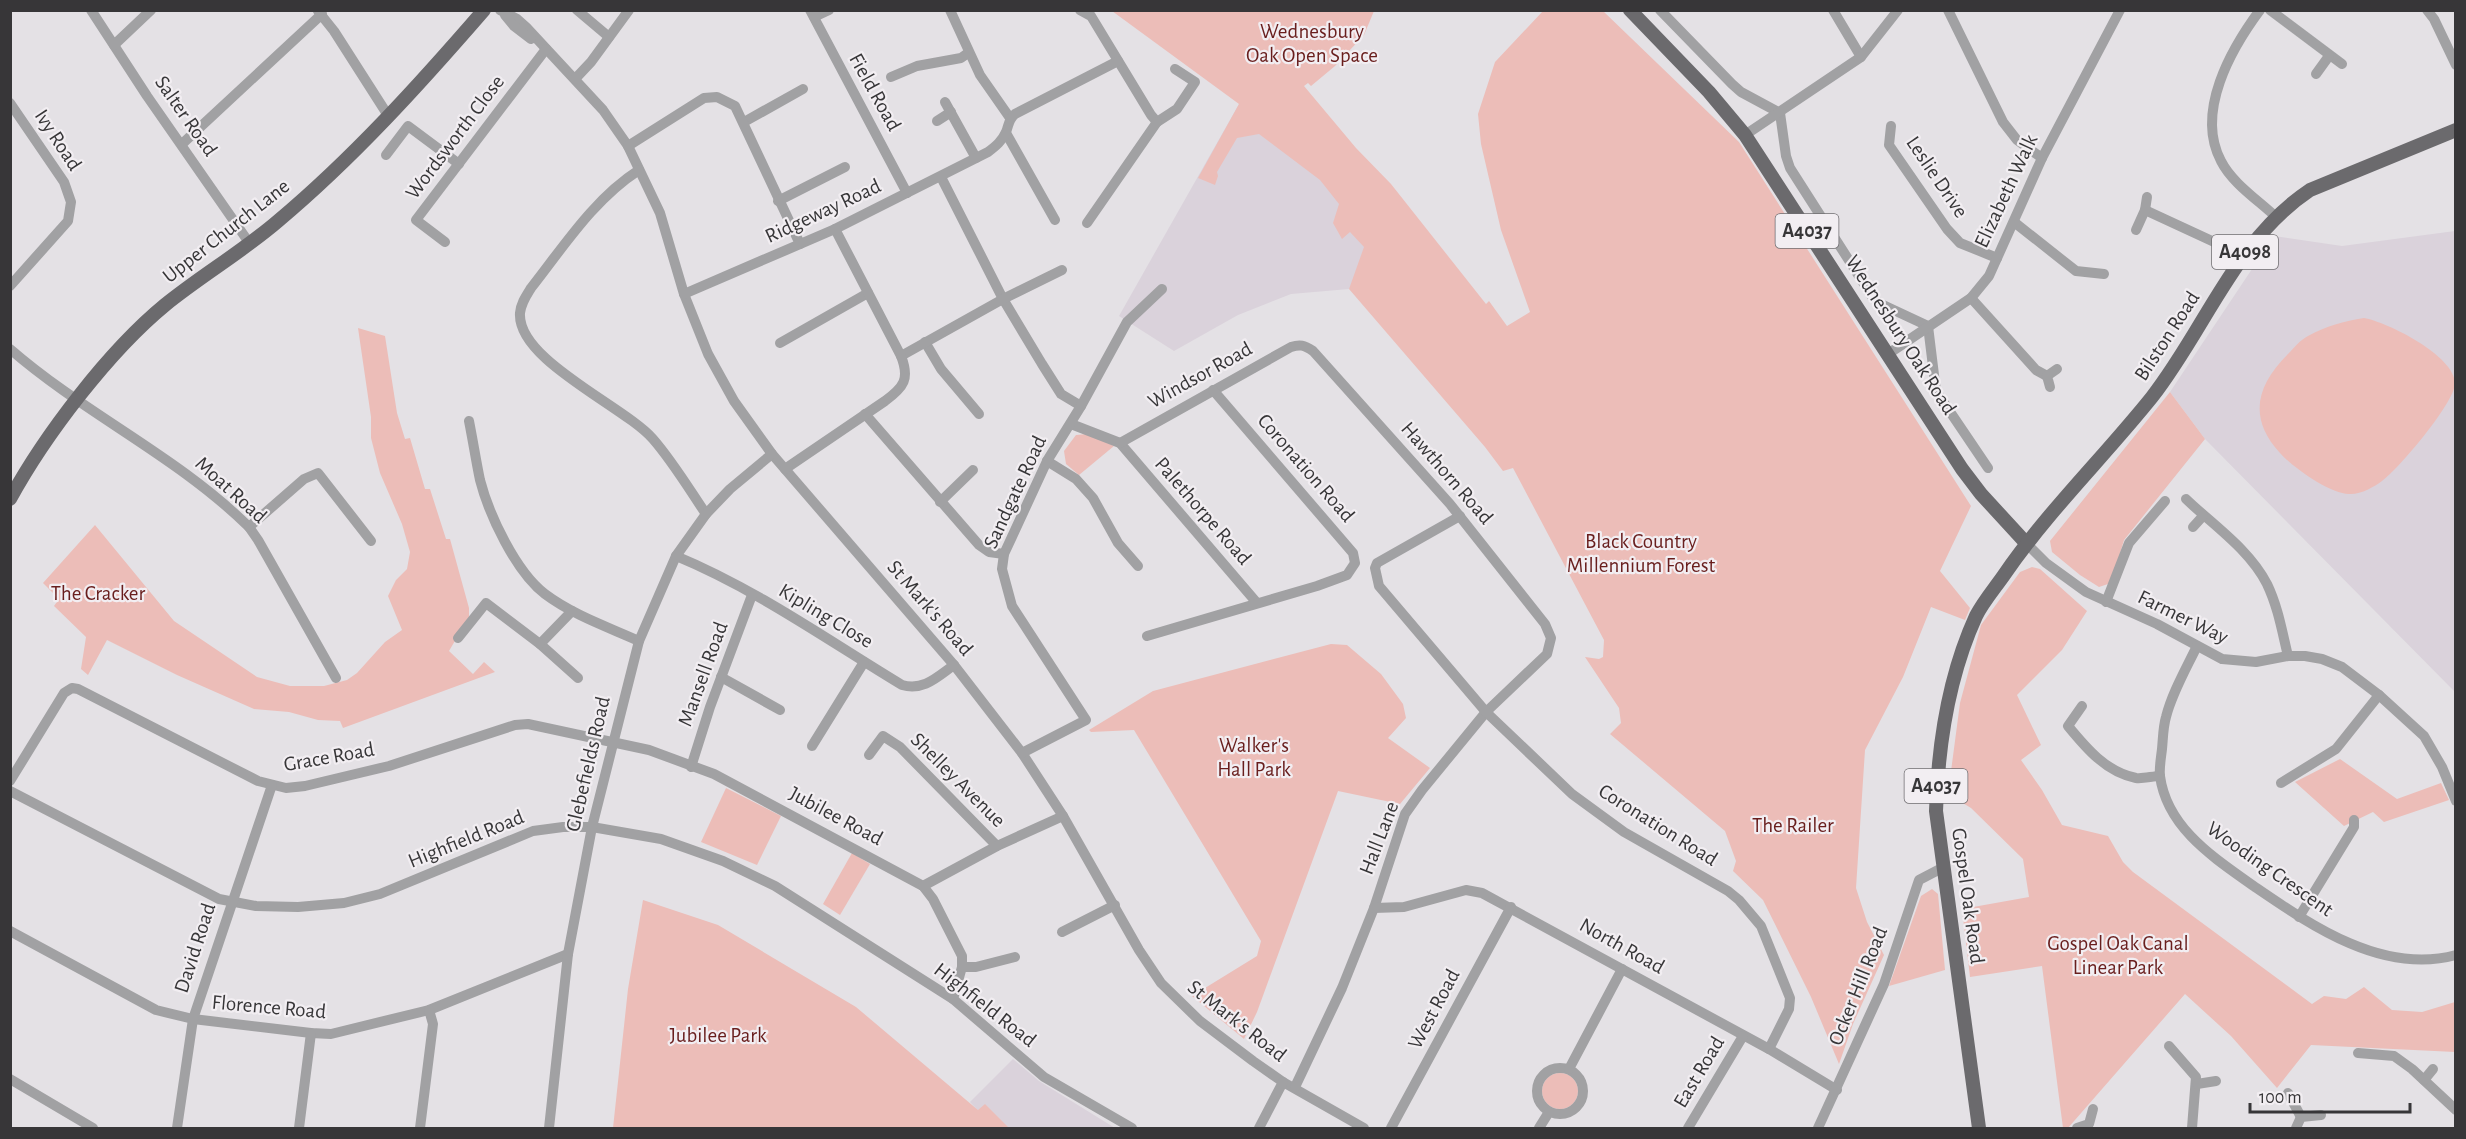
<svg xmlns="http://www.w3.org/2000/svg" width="2466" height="1139" font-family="'Alegreya Sans',sans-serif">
<rect width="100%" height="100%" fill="#e4e1e5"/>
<!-- built -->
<g fill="#dad2db">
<polygon points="1239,104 1353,206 1375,261 1349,289 1291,294 1238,315 1174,351 1119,316"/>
<polygon points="2455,231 2455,692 2205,439 2170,392 2274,236 2342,246"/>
<polygon points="1013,1059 1039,1081 1115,1128 995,1128 970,1102"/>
</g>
<!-- green -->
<g fill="#ecbdb8">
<polygon points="1112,11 1374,11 1364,35 1335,66 1311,86 1308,83 1304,86 1356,148 1391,184 1486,304 1489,301 1507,326 1530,312 1501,230 1481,144 1478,114 1495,62 1543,11 1603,11 1739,142 1971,506 1940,571 1970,608 1965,620 1931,607 1903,677 1865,750 1856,888 1867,922 1884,955 1853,1024 1839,1064 1811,997 1763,900 1733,871 1736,861 1725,831 1610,734 1621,723 1619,708 1585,657 1599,659 1603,657 1604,640 1513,468 1503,471 1485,447 1349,289 1364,247 1350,232 1342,239 1333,223 1339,204 1320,180 1259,134 1237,138 1217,172 1218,176 1215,185 1198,178 1239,104"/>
<path d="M2364,318C2387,322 2456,356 2455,384C2454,403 2399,469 2382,481C2374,487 2360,495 2349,494C2330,494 2292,467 2280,453C2248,418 2256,386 2288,354C2294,348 2300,340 2308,336C2326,326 2344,321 2364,318Z"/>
<polygon points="358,328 385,336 397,413 405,439 410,438 425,489 430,489 446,539 450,539 469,608 469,617 449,651 473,674 484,662 495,672 343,728 340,721 318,720 289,712 254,709 177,675 107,640 88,675 81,669 86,637 54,606 59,599 43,583 95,525 174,621 257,677 290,686 324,686 347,680 357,673 385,642 402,630 388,596 396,580 407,569 410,552 402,524 380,473 371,438 371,417"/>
<polygon points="2170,392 2205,439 2124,540 2111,583 2099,587 2080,575 2052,552 2050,541"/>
<polygon points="1088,434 1114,446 1079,475 1066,464 1064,451 1076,435"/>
<polygon points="2032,567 2040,569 2087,611 2062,650 2017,695 2041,745 2021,760 2042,790 2062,825 2108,836 2123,862 2133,872 2312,1004 2324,996 2346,999 2364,987 2392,1010 2422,1012 2455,1002 2455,1052 2311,1045 2277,1088 2231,1036 2185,994 2068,1128 2063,1128 2042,966 1970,977 1962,909 2029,897 2023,859 1971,808 1948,794 1960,703 1981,625 2020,572"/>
<polygon points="1331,644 1347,645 1381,674 1403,704 1406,718 1388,738 1430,768 1400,804 1338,791 1257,1012 1244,1039 1192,996 1257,956 1261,941 1134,730 1091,732 1089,730 1153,691"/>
<polygon points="2340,759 2397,799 2441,783 2449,800 2384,822 2373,812 2344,826 2295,782"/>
<polygon points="726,788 781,816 757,865 701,842"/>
<polygon points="852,853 870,864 840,915 823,904"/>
<polygon points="1932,889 1938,894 1945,970 1889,986 1921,896"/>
<polygon points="643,900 718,925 856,1007 978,1110 985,1104 1009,1128 613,1128 628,989"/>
<circle cx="1560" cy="1091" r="18"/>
</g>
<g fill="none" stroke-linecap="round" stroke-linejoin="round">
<!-- minor -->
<g stroke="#a1a1a3" stroke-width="10">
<polyline points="91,10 147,96 250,244"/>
<polyline points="500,10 517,19 526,27 603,110 628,146 660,213 684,294 708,354 734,401 772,454 954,665 1022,753 1063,816 1139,950 1161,983 1200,1021 1253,1061 1283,1082 1364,1128"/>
<polyline points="577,10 609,37"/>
<polyline points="810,10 907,193"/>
<polyline points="950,10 980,75 1010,118"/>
<polyline points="1080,10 1091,16 1151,115 1157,122 1177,109 1195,82 1175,69"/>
<polyline points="1660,10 1732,84 1741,92 1780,113 1786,156 1790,168 1873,298 1883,305 1928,326 1936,391 1988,468"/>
<polyline points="1833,10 1861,57"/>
<polyline points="1948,10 2003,122 2017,140 2042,158"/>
<path d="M2260,10C2231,49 2195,112 2221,161C2232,183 2258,200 2276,217"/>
<polyline points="2270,10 2342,64"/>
<polyline points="2427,10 2434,19 2456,65"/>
<polyline points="318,11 334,31 389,117"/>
<polyline points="505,15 514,26 531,39"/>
<polyline points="814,17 829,10"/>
<polyline points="114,45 151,10"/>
<polyline points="2316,74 2329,56"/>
<polyline points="891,77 917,66 961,58 968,53"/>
<polyline points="575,79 591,62 629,10"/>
<polyline points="945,102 976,158"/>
<polyline points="10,103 64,182 71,202 68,221 10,286"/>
<polyline points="937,121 951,112"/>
<polyline points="744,122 803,89"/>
<polyline points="1891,126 1889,145 1947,229 1960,243 1997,258"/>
<polyline points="1006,133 1055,220"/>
<polyline points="1745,135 1861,57 1898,10"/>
<polyline points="182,144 322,14"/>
<polyline points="628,146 704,98 717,97 735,106 800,244"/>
<polyline points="386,155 408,126 459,164"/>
<path d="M639,170C594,199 564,246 531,288C526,296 521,303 520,313C517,360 624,406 653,439C673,462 689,489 706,514"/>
<polyline points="941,177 1003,299 1042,364 1061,394 1081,406"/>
<polyline points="778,201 845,167"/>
<polyline points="2145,210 2225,247 2240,258"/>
<polyline points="2014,222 2076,271 2104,274"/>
<polyline points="1087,223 1157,122"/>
<polyline points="2136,230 2145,210 2147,197"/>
<polyline points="445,242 416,220 546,49"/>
<path d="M684,294L835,229L988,152C996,146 1002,141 1006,132C1009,125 1008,120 1015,114L1118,61"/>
<polyline points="1971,298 2036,370 2047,376"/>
<polyline points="925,342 941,369 979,414"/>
<polyline points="780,343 868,293"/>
<path d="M10,349C86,415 177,456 249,527L258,540L336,678"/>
<polyline points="1888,354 1971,298 1989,276 2042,158 2120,10"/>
<polyline points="901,356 1003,299 1062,270"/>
<polyline points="2050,387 2047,376 2057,369"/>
<polyline points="865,414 979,545 989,552 1004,554"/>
<path d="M469,421C473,441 476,461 480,480C489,515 516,572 545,594C573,615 608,627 639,641"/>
<polyline points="1071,424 1120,443 1257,603"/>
<path d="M1120,443L1291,347C1300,344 1304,345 1313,351L1450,504L1545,624L1551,638L1547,654L1486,712L1422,790L1405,814L1374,908L1342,988L1295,1087"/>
<polyline points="1047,461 1076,479 1093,498 1118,543 1138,566"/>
<path d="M785,469L885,401C904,387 910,379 901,356L835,229"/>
<path d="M2186,499C2213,525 2249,549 2267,584C2278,607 2282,631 2288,656"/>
<polyline points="940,502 973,470"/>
<polyline points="1460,516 1377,563 1375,568 1379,586 1486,712 1572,794 1624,832 1728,891 1739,900 1761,926 1790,998 1789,1009 1769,1049"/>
<polyline points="249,527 304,479 318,473 371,541"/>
<polyline points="2193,527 2203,516"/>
<polyline points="2026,543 2046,563 2086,592 2157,624 2222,659 2256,662 2288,656 2305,656 2322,659 2342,667 2379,695 2424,736 2442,767 2456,801"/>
<path d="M676,556C756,589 829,641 902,685C924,691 937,677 954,665"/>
<polyline points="2106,602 2129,543 2165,501"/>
<polyline points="572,611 540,644 578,678"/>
<polyline points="1147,636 1317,586 1347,575 1355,563 1353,553 1213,390"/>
<polyline points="458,638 486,603 540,644"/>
<path d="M2197,646C2186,669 2172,693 2166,717C2163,727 2163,739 2162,749C2161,758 2159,768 2160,776C2167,829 2216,859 2255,887C2312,926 2383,975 2456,955"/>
<polyline points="721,677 780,710"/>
<path d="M2082,706L2068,726C2086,748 2106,772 2136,778C2143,779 2153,776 2160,776"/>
<polyline points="812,746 864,662"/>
<polyline points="1022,753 1086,720 1012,606 1002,569 1004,554 1047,461 1081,406 1127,322 1162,289"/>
<polyline points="869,755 883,736 900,747 997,846"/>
<polyline points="691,767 710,707 752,595"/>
<polyline points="10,781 64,693 72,688 78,689 258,781 286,788 305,786 389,766 515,725 528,724 649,750 714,774 923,886 933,899 962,956 962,967 953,999"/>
<polyline points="2281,783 2336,749 2379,695"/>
<polyline points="10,791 219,899 256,906 298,907 344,903 380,894 533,831 563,827 592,827 661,839 723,861 775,886 953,999 1044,1077 1132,1128"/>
<polyline points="923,886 997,846 1063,816"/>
<polyline points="1374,908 1404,907 1466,890 1482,893 1769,1049 1837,1090"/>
<polyline points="2299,917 2354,827 2354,820"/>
<polyline points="10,931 156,1010 193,1019 311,1033 331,1034 429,1010 568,954"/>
<polyline points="1062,932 1115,905"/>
<polyline points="962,967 976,967 1015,957"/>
<polyline points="2169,1046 2196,1077 2192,1128"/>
<polyline points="2358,1053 2394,1056 2412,1069 2456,1110"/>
<circle cx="1560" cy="1091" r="23"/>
<polyline points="1569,1069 1622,969"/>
<polyline points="10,1079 93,1128"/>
<polyline points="2424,1080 2433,1069"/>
<polyline points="2197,1084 2216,1081"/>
<polyline points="2288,1093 2301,1117"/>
<polyline points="177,1128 193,1019 272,785"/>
<polyline points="299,1128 311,1033"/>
<polyline points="420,1128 433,1024 429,1010"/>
<polyline points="549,1128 568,954 592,827 639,641 676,556 706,514 730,489 772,454"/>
<polyline points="1259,1128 1283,1082"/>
<polyline points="1391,1128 1511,907"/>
<polyline points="1539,1128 1549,1112"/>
<polyline points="1688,1128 1743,1036"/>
<polyline points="1818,1128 1884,984 1919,880 1942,868"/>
<polyline points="2077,1128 2089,1124 2093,1109"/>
<polyline points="2296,1128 2301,1117 2321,1115"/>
</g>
<!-- major -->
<g stroke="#6b6a6d" stroke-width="14">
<polyline points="1630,10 1709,92 1745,135 1962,469 1981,494 2026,543"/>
<path d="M10,499C45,435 109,351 165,305C202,275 242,252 278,221C353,158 419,85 484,10"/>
<path d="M1979,1128L1936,811C1938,746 1949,675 1976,616C1983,602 1995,588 2004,575C2048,511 2104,457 2152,397C2206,328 2235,240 2310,190L2456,130"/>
</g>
</g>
<g text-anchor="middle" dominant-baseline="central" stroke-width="4.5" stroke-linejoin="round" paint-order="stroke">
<!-- shield labels -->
<g fill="#f2eef2" stroke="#6f6d70" stroke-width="1.5">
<rect x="1775.5" y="214" width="63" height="34" rx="4.5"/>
<rect x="2212" y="235" width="66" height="34" rx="4.5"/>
<rect x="1904.5" y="769" width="63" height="34" rx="4.5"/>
</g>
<g font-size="20" font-weight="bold" fill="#373638">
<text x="1807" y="231">A4037</text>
<text x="2245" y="252">A4098</text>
<text x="1936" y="786">A4037</text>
</g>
<!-- park labels -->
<g font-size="21" fill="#691e1d" stroke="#f2eef2">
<text x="1312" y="31">Wednesbury<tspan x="1312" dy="24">Oak Open Space</tspan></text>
<text x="1641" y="541">Black Country<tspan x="1641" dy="24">Millennium Forest</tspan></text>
<text x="98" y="593">The Cracker</text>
<text x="1254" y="745">Walker's<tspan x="1254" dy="24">Hall Park</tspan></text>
<text x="1793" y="825">The Railer</text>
<text x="2118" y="943">Gospel Oak Canal<tspan x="2118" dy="24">Linear Park</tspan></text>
<text x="718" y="1035">Jubilee Park</text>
</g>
<!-- street labels -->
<g font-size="21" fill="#373638" stroke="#f2eef2">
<text transform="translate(875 92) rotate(61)">Field Road</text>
<text transform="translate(186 116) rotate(55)">Salter Road</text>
<text transform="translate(455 137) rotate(-53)">Wordsworth Close</text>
<text transform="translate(58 140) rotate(57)">Ivy Road</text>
<text transform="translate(1937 177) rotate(56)">Leslie Drive</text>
<text transform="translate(2006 191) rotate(-65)">Elizabeth Walk</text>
<text transform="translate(823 211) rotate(-25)">Ridgeway Road</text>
<text transform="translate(226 231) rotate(-38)">Upper Church Lane</text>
<text transform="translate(1901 335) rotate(57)">Wednesbury Oak Road</text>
<text transform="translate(2167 336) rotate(-57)">Bilston Road</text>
<text transform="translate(1200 375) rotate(-29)">Windsor Road</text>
<text transform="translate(1306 468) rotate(49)">Coronation Road</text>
<text transform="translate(1447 473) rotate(49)">Hawthorn Road</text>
<text transform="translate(231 490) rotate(42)">Moat Road</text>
<text transform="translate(1015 492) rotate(-65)">Sandgate Road</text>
<text transform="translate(1203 511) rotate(49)">Palethorpe Road</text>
<text transform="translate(930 608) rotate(49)">St Mark's Road</text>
<text transform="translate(826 616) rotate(31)">Kipling Close</text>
<text transform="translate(2183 617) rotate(26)">Farmer Way</text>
<text transform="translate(703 674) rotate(-70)">Mansell Road</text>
<text transform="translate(329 757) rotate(-10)">Grace Road</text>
<text transform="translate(588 764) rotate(-77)">Glebefields Road</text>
<text transform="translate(958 780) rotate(45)">Shelley Avenue</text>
<text transform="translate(836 816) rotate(28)">Jubilee Road</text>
<text transform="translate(1658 825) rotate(32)">Coronation Road</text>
<text transform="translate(1379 838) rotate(-69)">Hall Lane</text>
<text transform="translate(466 839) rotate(-22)">Highfield Road</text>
<text transform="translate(2270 869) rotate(35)">Wooding Crescent</text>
<text transform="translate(1968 896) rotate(82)">Gospel Oak Road</text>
<text transform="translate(1622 946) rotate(29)">North Road</text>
<text transform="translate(195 948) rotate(-72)">David Road</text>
<text transform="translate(1858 986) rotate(-68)">Ocker Hill Road</text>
<text transform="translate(985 1005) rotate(38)">Highfield Road</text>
<text transform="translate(269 1007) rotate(5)">Florence Road</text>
<text transform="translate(1434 1009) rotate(-62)">West Road</text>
<text transform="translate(1237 1021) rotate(38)">St Mark's Road</text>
<text transform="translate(1699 1072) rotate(-59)">East Road</text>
</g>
</g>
<!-- border -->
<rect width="2466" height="1139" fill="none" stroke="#373638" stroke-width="24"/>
<!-- scale -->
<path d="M2250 1103v9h160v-9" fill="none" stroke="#373638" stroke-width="3"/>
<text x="2259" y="1103" font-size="18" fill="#373638" stroke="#f2eef2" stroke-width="4.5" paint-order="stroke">100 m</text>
</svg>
